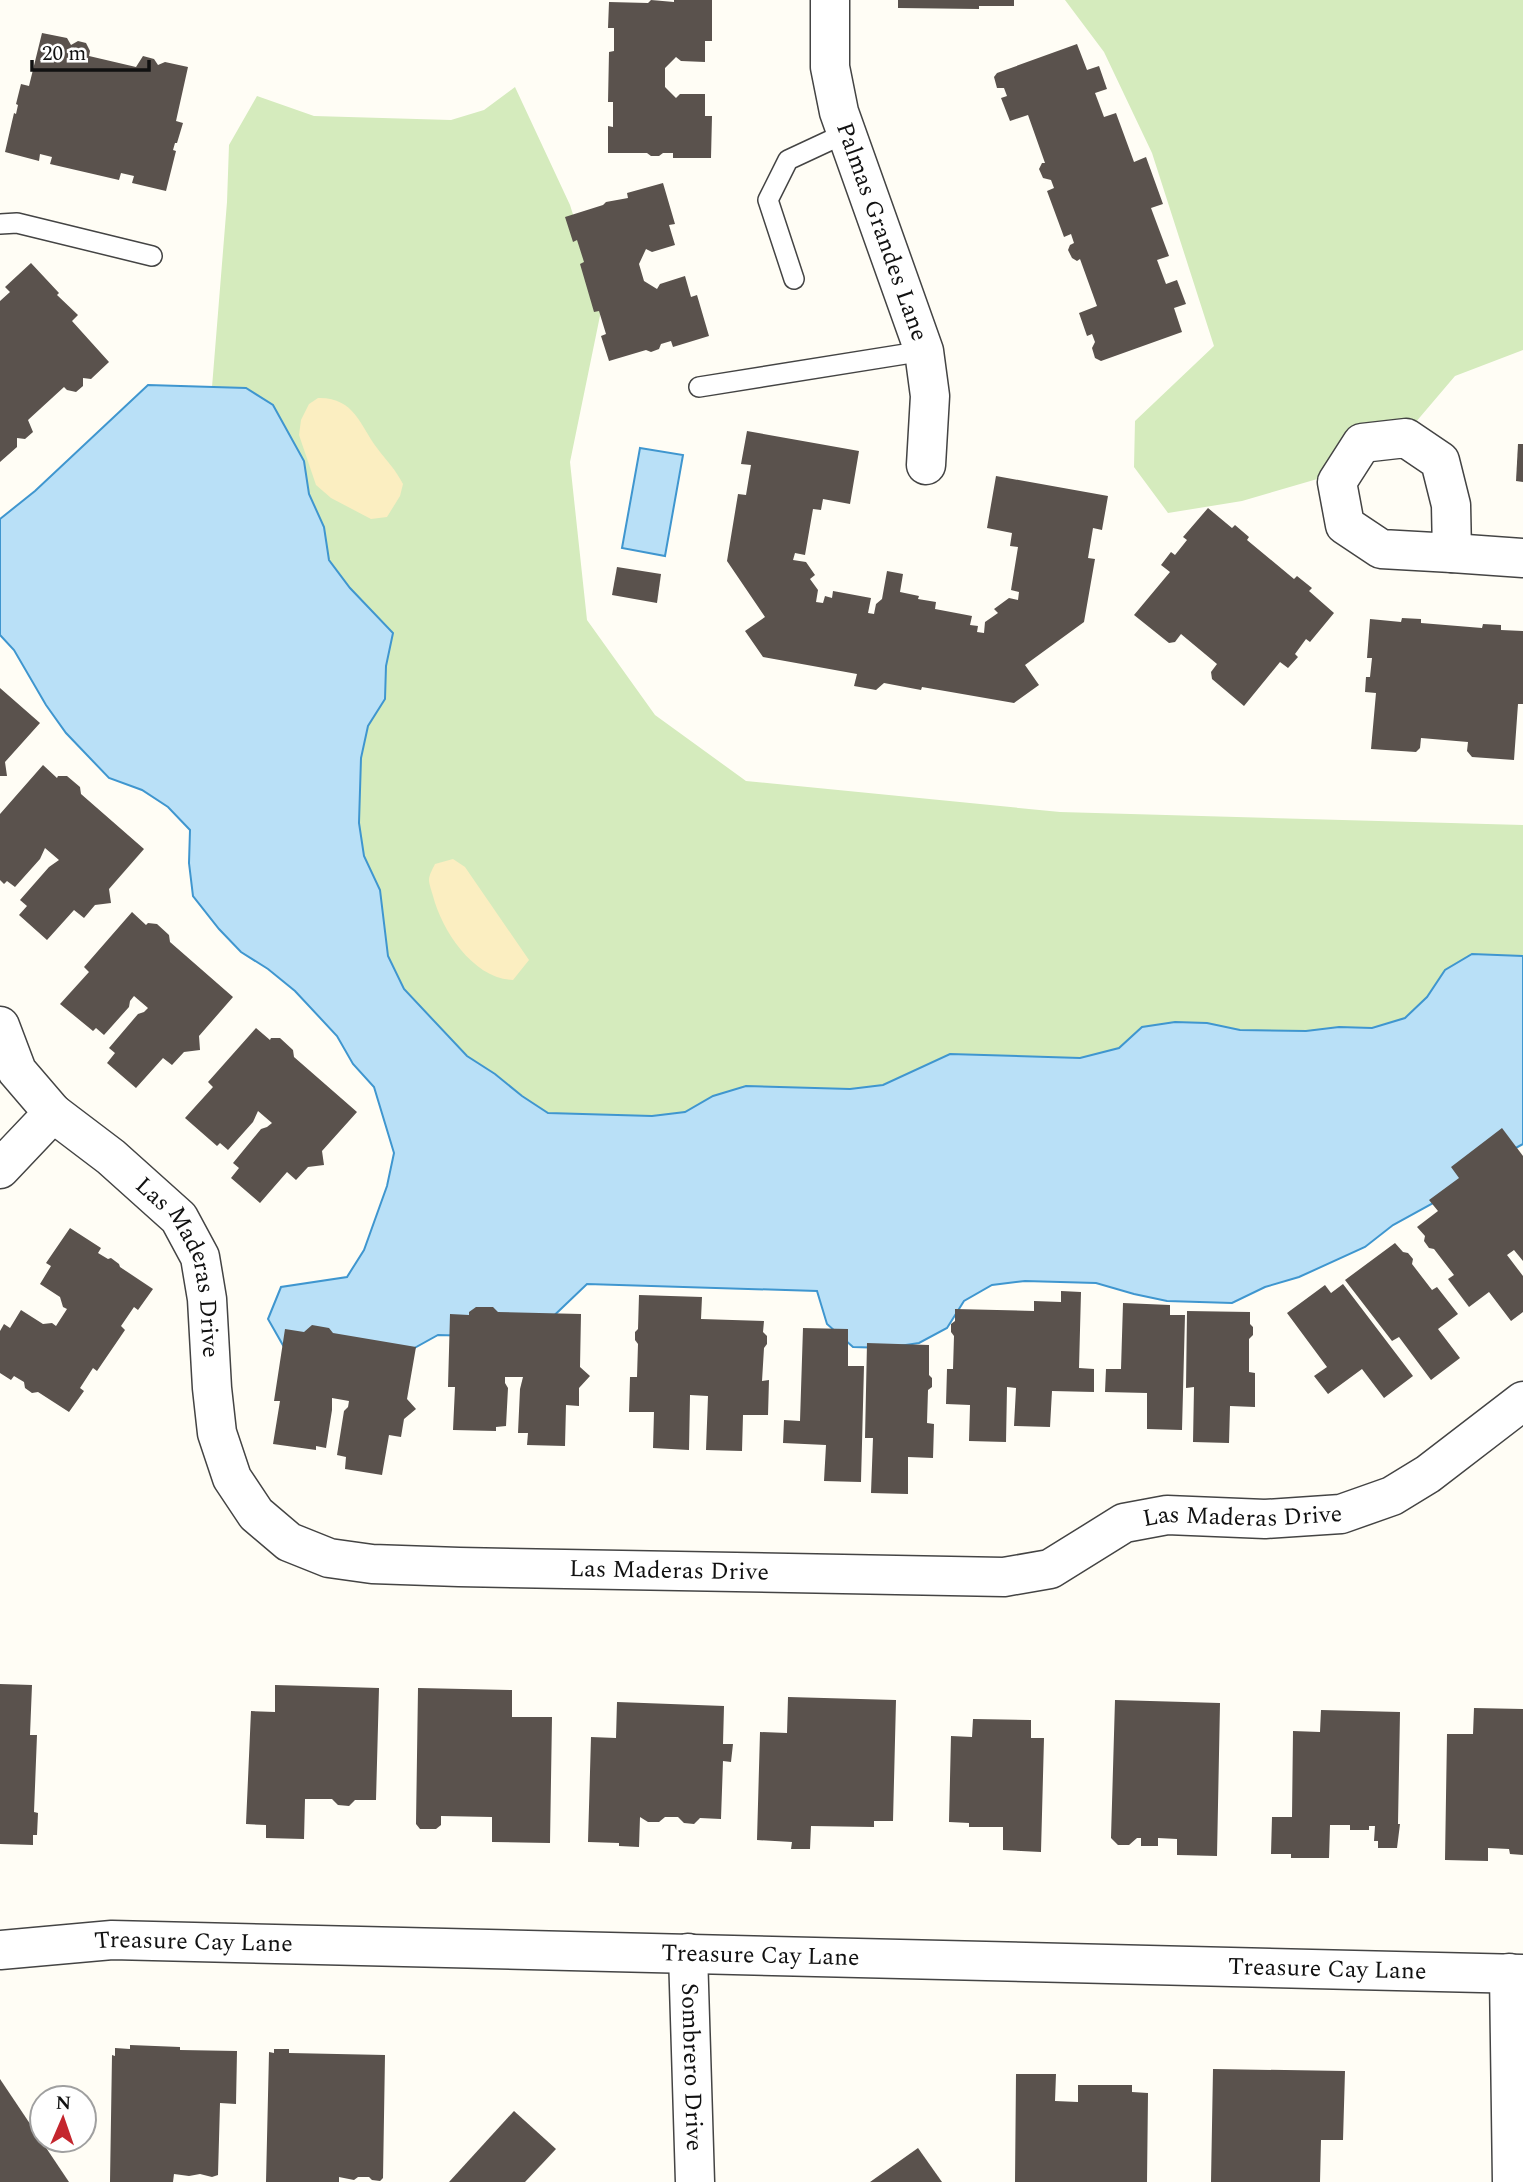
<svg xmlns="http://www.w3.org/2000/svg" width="1523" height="2182" font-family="Spectral,serif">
<rect width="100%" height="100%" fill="#fffdf5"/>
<!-- green -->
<g fill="#d5ebbd">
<polygon points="1065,0 1523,0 1523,350 1455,376 1398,443 1338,473 1242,501 1168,513 1134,467 1135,421 1214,346 1152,153 1104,52"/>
<polygon points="515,87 570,205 602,306 570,462 587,620 655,715 746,781 1060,812 1523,825 1523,956 1472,954 1445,970 1427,997 1405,1018 1372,1028 1339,1027 1306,1031 1240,1030 1207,1023 1142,1027 1119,1048 1080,1058 950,1054 883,1085 850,1089 746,1086 713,1096 685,1112 652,1116 548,1114 522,1096 495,1074 467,1056 404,989 388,956 380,890 364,856 359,823 361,758 368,726 385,699 386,666 393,633 350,588 328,560 324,527 309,494 304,461 212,387 227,202 229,145 257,96 314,116 451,120 484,110"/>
</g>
<!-- sand -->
<g fill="#fbeec1">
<path d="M318,398C354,397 360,425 377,448C386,460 396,470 403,484L400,496L387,517L371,519L331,498L316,485L299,435L301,420L309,404Z"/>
<path d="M453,859L465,867L529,960L513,980C474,979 442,931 433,896C432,892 429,884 429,880C429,875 433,868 435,864Z"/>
</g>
<!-- water -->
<g fill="#b9e0f7" stroke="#3f96cf" stroke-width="2">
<polygon points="148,385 246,388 273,405 304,461 309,494 324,527 329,560 350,588 393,633 386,666 385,699 368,726 361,758 359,823 364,856 380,890 388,956 404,989 467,1056 495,1074 522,1096 548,1113 652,1116 685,1112 713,1096 746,1086 850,1089 883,1085 950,1054 1080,1058 1119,1048 1142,1027 1175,1022 1207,1023 1240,1030 1306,1031 1339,1027 1372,1028 1405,1018 1427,997 1445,970 1472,954 1523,956 1523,1144 1499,1157 1477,1179 1393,1225 1365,1247 1299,1277 1265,1287 1232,1303 1167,1301 1134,1294 1096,1283 1025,1281 992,1285 964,1301 947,1328 919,1343 886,1348 853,1347 827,1324 817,1291 587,1284 542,1327 509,1337 438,1335 382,1366 284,1347 268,1319 281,1287 347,1277 364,1250 387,1186 394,1153 374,1087 353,1064 337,1036 295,991 268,969 241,952 219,929 193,896 189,863 190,830 168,807 142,790 109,778 66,733 46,705 14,650 0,635 0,519 35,491"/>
<polygon points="640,448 683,455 665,556 622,548"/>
</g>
<!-- building -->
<g fill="#5a524d">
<polygon points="651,0 674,2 674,0 712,0 712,41 705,41 705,62 681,61 676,57 665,68 665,87 676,98 680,94 705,94 705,116 712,116 711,158 673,158 673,153 663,153 659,156 651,156 647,153 608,153 608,126 613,127 613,102 608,102 609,52 614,51 614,28 608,28 609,2 648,3"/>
<polygon points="898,0 1014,0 1014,6 979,6 979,9 898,8"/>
<polygon points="42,33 67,38 71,45 78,41 86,43 90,51 89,56 136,67 143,56 154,59 158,65 165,62 188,67 176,121 183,123 177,143 175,143 173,150 176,151 166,191 132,183 134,176 121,173 119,180 50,164 52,157 40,154 39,161 5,152 14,113 16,114 18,105 16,104 21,84 29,86"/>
<polygon points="1077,44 1087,70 1099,66 1107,89 1095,93 1104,117 1116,113 1134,162 1146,157 1163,204 1151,208 1169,256 1157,260 1166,284 1177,280 1186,304 1174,308 1182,332 1101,361 1095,358 1092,348 1095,342 1092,334 1087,336 1079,313 1097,306 1080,259 1077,261 1072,258 1068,250 1070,245 1074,243 1071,234 1064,237 1047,191 1054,188 1051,180 1043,178 1039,169 1042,163 1045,163 1028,115 1010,121 1001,98 1007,96 1004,88 997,88 994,77 997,73"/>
<polygon points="663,183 675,224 669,225 675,245 652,252 646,249 639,264 644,281 657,289 660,284 685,276 691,297 697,295 709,336 673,347 671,341 661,344 659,349 651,352 646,350 609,361 601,336 606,334 599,311 594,312 580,264 584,262 577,240 573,242 565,217 603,205 606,202 628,198 627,193"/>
<polygon points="31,263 59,293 57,295 78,315 72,321 109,362 91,379 83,378 83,386 76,392 67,390 64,387 28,420 33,432 25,439 17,438 17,447 0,462 0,301 10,292 5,287"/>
<polygon points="747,431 859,451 850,504 823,499 821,510 813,509 805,555 795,553 793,560 806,562 815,575 810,579 818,590 816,602 823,603 825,596 832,598 833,591 871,598 868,613 874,614 876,604 882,599 887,571 903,574 900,592 919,596 918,599 936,602 935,609 972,616 970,625 978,626 977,632 984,633 985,622 998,613 994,609 1009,598 1018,600 1019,592 1011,590 1018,547 1010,546 1012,533 987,528 996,476 1108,496 1102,530 1093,528 1088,558 1095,559 1084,622 1025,665 1039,685 1014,703 922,687 921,690 884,683 876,690 854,686 857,674 763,657 745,631 765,617 727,561 738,494 746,495 751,465 741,464"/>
<polygon points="1518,444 1523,444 1523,482 1516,481"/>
<polygon points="1208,508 1232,528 1235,525 1249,537 1247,540 1294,579 1297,576 1312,588 1309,591 1334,613 1310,642 1306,639 1295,654 1298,657 1288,668 1280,662 1244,706 1212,679 1211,672 1217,664 1181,634 1175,642 1169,643 1134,615 1170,572 1161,565 1171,552 1175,555 1187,540 1183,537"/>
<polygon points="617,567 661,574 657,603 612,595"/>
<polygon points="1402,618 1421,619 1421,623 1482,628 1483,624 1501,625 1501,630 1523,631 1523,704 1518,704 1514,760 1472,757 1467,751 1468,742 1421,738 1420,748 1416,752 1371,749 1376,693 1365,692 1366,677 1370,677 1372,658 1367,658 1370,619 1401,622"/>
<polygon points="0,688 40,723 5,762 7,776 0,776"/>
<polygon points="43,765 57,778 58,776 67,776 80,787 81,794 144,849 109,889 111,903 95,905 84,918 74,910 47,940 19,915 27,906 20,900 49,867 59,860 45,848 40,859 15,887 7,881 4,884 0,880 0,814"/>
<polygon points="132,912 146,925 148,923 157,924 169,935 170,942 233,997 199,1036 200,1050 184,1052 172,1065 163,1058 136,1088 107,1063 115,1053 109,1048 138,1014 144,1012 148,1008 134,996 130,1001 129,1007 104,1035 96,1028 93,1031 60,1004 89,972 84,967"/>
<polygon points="256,1028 270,1040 271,1038 280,1038 293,1050 294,1057 357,1112 322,1151 324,1165 308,1167 296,1180 287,1172 260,1203 231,1178 239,1168 233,1163 261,1129 267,1127 272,1123 258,1111 253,1122 228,1150 220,1143 217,1146 185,1118 213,1087 208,1082"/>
<polygon points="1502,1128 1523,1156 1523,1261 1514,1250 1507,1255 1523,1276 1523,1312 1511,1321 1489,1292 1469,1307 1448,1279 1454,1275 1434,1249 1429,1248 1424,1241 1425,1236 1417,1227 1438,1211 1429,1200 1459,1178 1451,1167"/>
<polygon points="70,1228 101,1248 98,1253 108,1259 111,1258 119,1264 120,1267 153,1289 138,1310 134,1307 121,1326 125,1330 97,1371 93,1368 80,1388 84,1391 69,1412 38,1392 32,1393 25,1388 24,1382 14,1376 11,1380 0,1373 0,1331 4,1324 10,1328 21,1310 43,1324 52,1323 56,1326 67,1309 63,1307 60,1297 40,1284 51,1266 46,1263"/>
<polygon points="1395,1243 1403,1252 1408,1253 1413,1259 1412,1264 1432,1290 1437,1287 1458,1314 1438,1329 1460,1358 1431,1380 1399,1337 1392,1341 1345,1280"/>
<polygon points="1343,1284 1413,1376 1384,1398 1362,1369 1328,1394 1314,1376 1327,1367 1287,1313 1325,1285 1331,1293"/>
<polygon points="1061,1291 1081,1292 1079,1368 1094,1369 1094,1392 1052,1391 1050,1427 1014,1426 1016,1388 1007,1387 1006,1442 969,1441 970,1405 946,1404 947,1369 953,1369 954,1336 951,1332 951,1324 955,1321 955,1309 1034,1311 1034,1301 1061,1302"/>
<polygon points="639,1295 702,1297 701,1319 764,1321 763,1332 767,1336 767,1344 764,1348 762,1381 769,1380 768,1415 743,1415 742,1451 706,1450 708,1396 690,1395 689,1450 653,1448 654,1412 629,1412 630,1377 637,1377 638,1344 635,1340 635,1332 638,1329"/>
<polygon points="1123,1303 1170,1305 1170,1315 1185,1315 1182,1430 1147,1429 1147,1393 1105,1392 1106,1369 1121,1369"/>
<polygon points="476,1307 493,1307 498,1312 581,1314 580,1367 590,1376 579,1388 579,1406 566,1405 565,1446 527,1445 528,1433 518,1433 520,1389 523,1377 505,1377 505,1383 508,1388 506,1426 496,1427 496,1431 453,1430 455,1387 448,1387 450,1314 469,1315 469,1312"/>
<polygon points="1187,1311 1250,1312 1250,1324 1253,1327 1253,1335 1249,1339 1249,1372 1255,1373 1255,1407 1230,1406 1229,1443 1193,1442 1194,1387 1186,1388"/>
<polygon points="312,1325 329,1328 333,1333 416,1347 407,1399 416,1409 404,1419 401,1437 389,1435 382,1475 345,1469 346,1457 337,1455 344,1411 348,1407 349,1401 332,1398 332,1410 326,1448 316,1446 316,1450 273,1444 280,1401 274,1401 285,1329 304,1332"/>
<polygon points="803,1328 848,1329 848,1366 864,1366 861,1482 824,1481 826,1445 783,1443 784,1420 800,1421"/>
<polygon points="867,1343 929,1345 929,1375 932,1378 932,1387 928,1390 927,1423 934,1424 933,1458 908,1457 908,1494 871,1493 873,1438 865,1438"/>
<polygon points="0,1684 32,1685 30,1735 37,1735 34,1812 38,1813 37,1835 33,1835 33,1845 0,1844"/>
<polygon points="275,1685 379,1688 376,1800 355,1800 349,1806 338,1805 332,1799 305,1799 304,1839 266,1838 266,1825 246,1824 251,1711 275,1712"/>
<polygon points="418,1688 512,1690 512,1717 552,1717 550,1843 492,1842 492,1817 441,1816 441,1825 436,1829 420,1829 416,1824"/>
<polygon points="788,1697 896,1700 893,1821 874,1821 874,1827 811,1826 810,1849 791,1849 792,1842 757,1840 760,1732 787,1733"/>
<polygon points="1115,1700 1220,1703 1217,1856 1177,1855 1177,1839 1158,1838 1158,1846 1141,1846 1141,1838 1137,1838 1129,1845 1118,1845 1111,1838"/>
<polygon points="617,1702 724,1706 723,1744 733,1744 731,1762 723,1761 721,1819 700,1818 694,1824 684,1823 678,1817 665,1817 659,1822 648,1822 640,1817 639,1847 619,1846 619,1843 588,1842 591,1737 616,1738"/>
<polygon points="1474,1708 1523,1709 1523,1855 1510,1854 1509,1849 1488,1848 1488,1861 1445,1860 1447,1734 1473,1734"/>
<polygon points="1321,1710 1400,1712 1398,1824 1400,1824 1397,1848 1378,1848 1378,1841 1374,1841 1375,1826 1369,1826 1369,1830 1350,1830 1350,1825 1330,1825 1329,1858 1291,1858 1291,1854 1271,1854 1272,1817 1292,1817 1293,1731 1320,1732"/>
<polygon points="973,1719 1031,1720 1031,1738 1044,1738 1041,1852 1003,1850 1003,1827 969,1827 969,1823 949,1822 951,1736 972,1737"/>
<polygon points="130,2045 180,2047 180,2050 237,2051 236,2104 220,2103 218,2175 212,2177 200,2174 189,2176 174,2174 173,2182 110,2182 112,2055 115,2056 115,2048 130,2049"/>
<polygon points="274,2049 289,2049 289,2053 385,2055 383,2178 380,2181 372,2180 369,2177 358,2177 354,2180 339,2177 339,2182 266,2182 269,2052 274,2053"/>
<polygon points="1213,2069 1345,2071 1343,2140 1321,2140 1320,2182 1211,2182"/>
<polygon points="1016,2074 1056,2074 1055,2101 1078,2102 1078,2085 1132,2085 1132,2092 1148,2093 1147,2182 1015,2182"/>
<polygon points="0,2079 69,2182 0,2182"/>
<polygon points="514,2111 556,2149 525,2182 449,2182"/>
<polygon points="918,2148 942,2182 870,2182"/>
</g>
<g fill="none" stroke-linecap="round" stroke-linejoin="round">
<defs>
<g id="lane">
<polyline points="0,224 17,223 152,256"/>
<polyline points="794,279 768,200 788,160 846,133"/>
<polyline points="699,387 924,351"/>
</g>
<g id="street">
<path id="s1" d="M830,0V67L839,112L924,351L930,396L926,465"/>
<polygon points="1406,438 1440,461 1451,505 1452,553 1381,549 1345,525 1337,482 1362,443"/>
<polyline points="1452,553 1523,558"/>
<polyline points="0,1026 17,1071 53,1113 0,1169"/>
<path id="s2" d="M53,1113L111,1157L179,1218L200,1257L207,1299L212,1388L217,1433L232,1478L256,1514L289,1542L329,1558L372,1564L459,1567L1004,1577L1050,1569L1124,1523L1167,1515L1265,1519L1341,1514L1392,1496L1428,1474L1523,1401"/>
<path id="s3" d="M0,1950L112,1940L1523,1974"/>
<path id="s4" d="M688,1953L695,2182"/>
<polyline points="1509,1973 1512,2182"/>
</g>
</defs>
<!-- lane casing -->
<use href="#lane" stroke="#444" stroke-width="22"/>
<!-- street casing -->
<use href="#street" stroke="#444" stroke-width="41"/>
<!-- lane -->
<use href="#lane" stroke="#fff" stroke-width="19"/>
<!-- street -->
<use href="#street" stroke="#fff" stroke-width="38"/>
</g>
<g text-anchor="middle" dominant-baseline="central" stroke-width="7" stroke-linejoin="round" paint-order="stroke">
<!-- street labels -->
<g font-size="24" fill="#111" stroke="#fff">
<text stroke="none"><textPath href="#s1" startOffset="240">Palmas Grandes Lane</textPath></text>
<text stroke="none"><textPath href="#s2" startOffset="210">Las Maderas Drive</textPath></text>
<text stroke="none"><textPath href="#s2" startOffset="1491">Las Maderas Drive</textPath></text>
<text stroke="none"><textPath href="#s2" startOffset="903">Las Maderas Drive</textPath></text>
<text stroke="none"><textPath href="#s3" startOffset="194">Treasure Cay Lane</textPath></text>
<text stroke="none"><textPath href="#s3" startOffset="761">Treasure Cay Lane</textPath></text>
<text stroke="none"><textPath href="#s3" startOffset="1328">Treasure Cay Lane</textPath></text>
<text stroke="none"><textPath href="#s4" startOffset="114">Sombrero Drive</textPath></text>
</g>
</g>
<!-- north arrow -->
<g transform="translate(63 2119) rotate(2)"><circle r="33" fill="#ffffff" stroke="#a0a0a0" stroke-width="2"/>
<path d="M0-5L12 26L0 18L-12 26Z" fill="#c4262e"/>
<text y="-10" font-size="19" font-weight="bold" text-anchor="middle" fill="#111111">N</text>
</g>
<!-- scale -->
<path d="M32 60v10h117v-10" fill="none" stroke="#111111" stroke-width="3.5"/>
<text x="42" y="60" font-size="21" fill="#111111" stroke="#ffffff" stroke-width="5" paint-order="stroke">20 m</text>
</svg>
